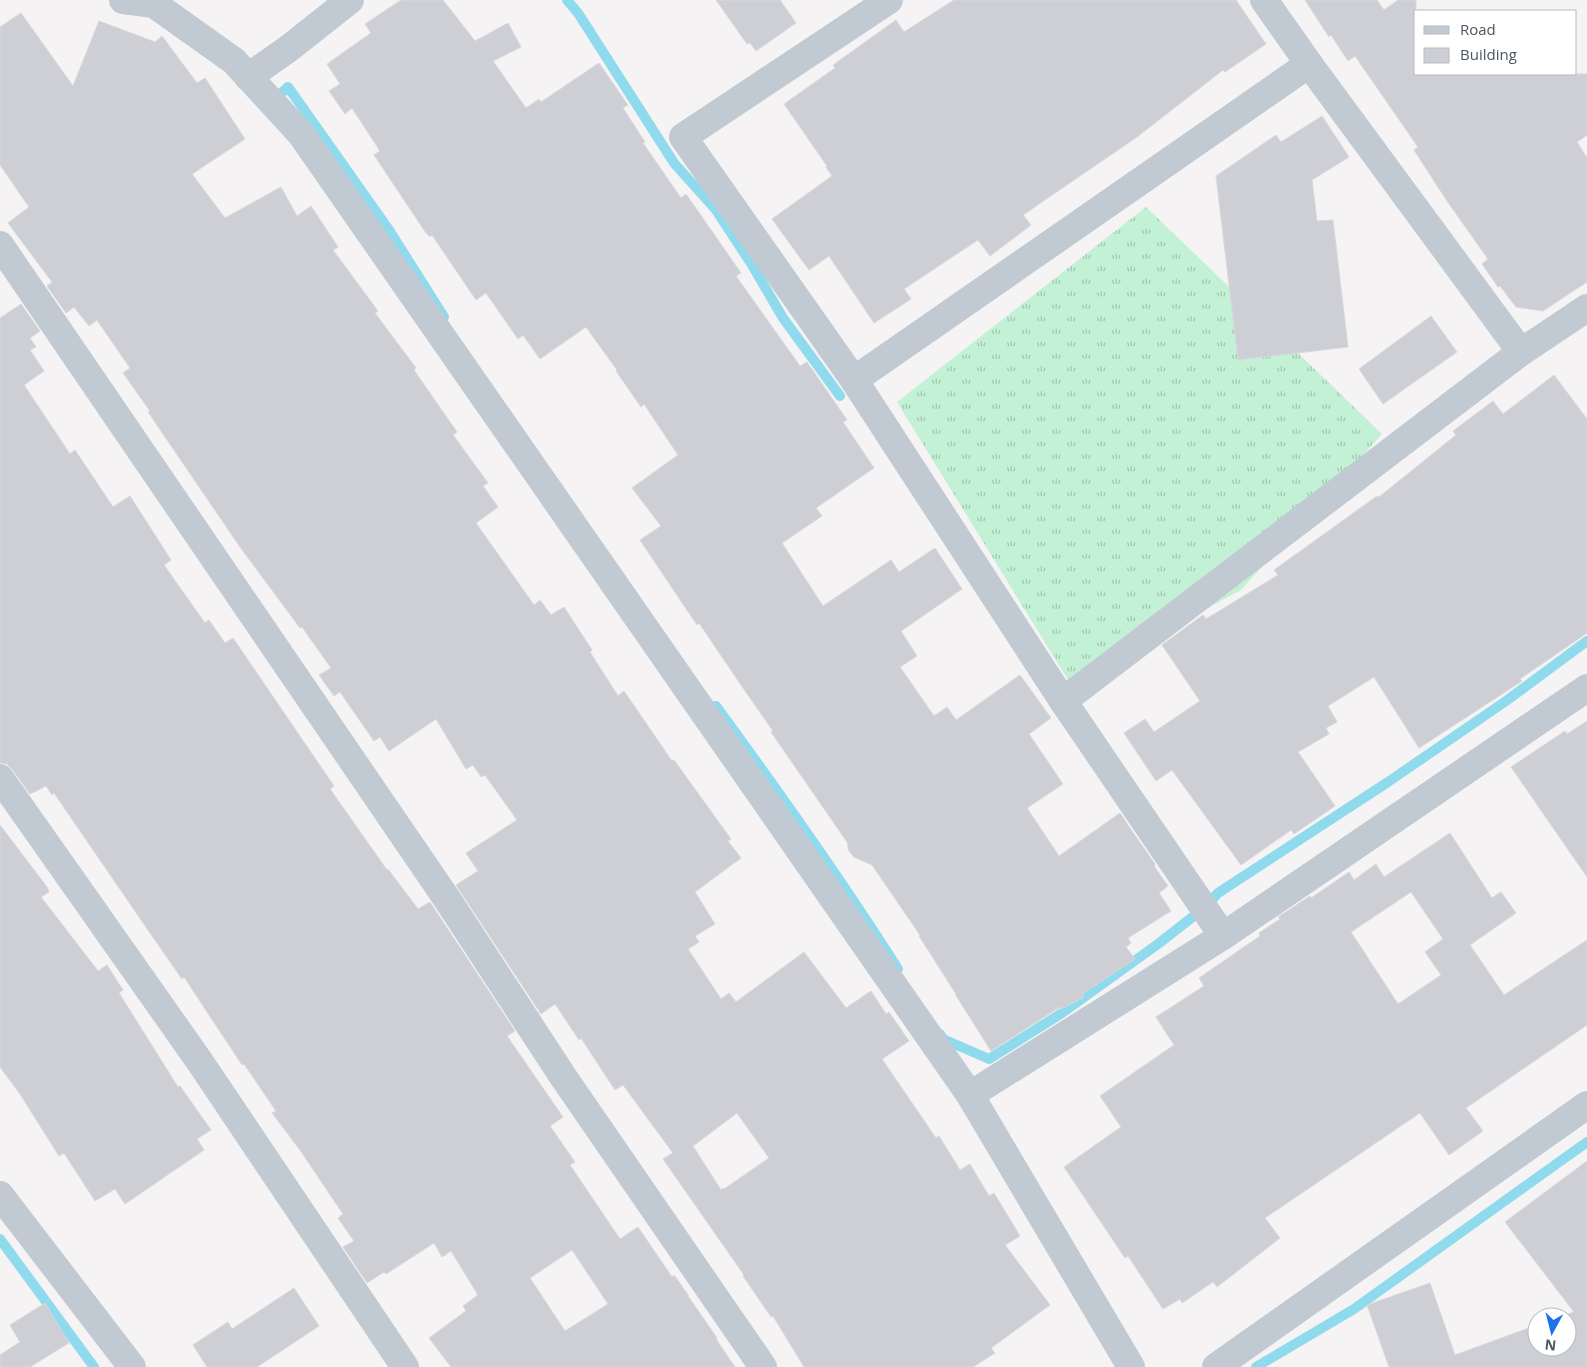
<svg xmlns="http://www.w3.org/2000/svg" width="1587" height="1367" font-family="'Open Sans',sans-serif">
<defs>
<pattern id="grass-tufts" width="24" height="20" patternUnits="userSpaceOnUse" patternTransform="scale(1.25)"><rect width="24" height="20" fill="#c3f1d5"/><path d="M3 7l-1-3M5 7V3M7 7l1-3M15 17l-1-3M17 17v-4M19 17l1-3" fill="none" stroke="#a0c6b0"/></pattern>
</defs>
<rect width="100%" height="100%" fill="#f5f3f3"/>
<!-- grass -->
<polygon fill="url(#grass-tufts)" points="1146,207 1382,434 1241,590 1070,683 897,402"/>
<g fill="none" stroke-linecap="round" stroke-linejoin="round">
<!-- stream -->
<g stroke="#90daee" stroke-width="10">
<polyline points="567,0 578,13 674,163 716,210 752,265 783,318 840,396"/>
<polyline points="273,101 288,87 389,230 444,317"/>
<path d="M716,706C779,792 841,879 898,969"/>
<polyline points="940,1034 943,1039 989,1059 1062,1013 1158,944 1204,908 1218,893 1388,782 1506,701 1587,641"/>
<polyline points="0,1239 94,1367"/>
<polyline points="1256,1367 1354,1309 1587,1142"/>
</g>
</g>
<!-- building -->
<g fill="#cdcfd5" stroke="#d7d9de" fill-rule="evenodd">
<polygon points="401,0 443,0 475,41 508,23 521,47 493,61 526,108 539,99 541,102 599,63 628,105 623,108 645,142 643,143 681,198 686,194 741,273 736,276 800,366 807,362 847,420 843,422 874,468 816,508 822,516 782,543 823,606 891,560 899,572 935,548 962,589 901,631 917,656 900,667 934,716 947,707 956,720 1020,675 1051,718 1029,734 1063,784 1027,808 1059,856 1120,813 1134,834 1155,864 1154,866 1168,886 1159,893 1171,911 1128,938 1131,943 1126,947 1135,959 1082,994 1084,997 1061,1009 1060,1007 991,1051 955,994 956,994 919,936 920,935 872,865 854,857 849,851 847,842 771,732 773,731 743,688 699,623 697,625 640,540 661,526 632,488 678,455 644,404 641,407 616,371 617,370 586,327 540,359 523,335 518,339 486,293 476,300 432,235 430,237 426,233 374,155 380,151 352,108 345,114 329,91 340,84 327,64 371,33 365,24"/>
<polygon points="716,0 780,0 796,23 756,51 750,43 747,44"/>
<polygon points="954,0 1236,0 1266,44 1225,72 1223,70 1137,137 1023,215 1031,225 990,256 978,240 904,289 911,299 874,323 829,256 809,270 772,219 832,176 826,167 827,166 784,104 835,68 833,65 896,20 904,32"/>
<polygon points="1305,0 1377,0 1384,10 1398,0 1416,0 1416,74 1587,74 1587,135 1577,142 1587,158 1587,282 1543,311 1516,307 1500,286 1498,287 1482,264 1488,259 1447,201 1414,150 1418,147 1355,56 1348,61 1331,35 1329,37"/>
<path d="M21,13L73,86L99,21L155,42L162,36L197,83L205,78L245,139L192,174L225,218L281,187L297,216L311,206L338,247L333,250L378,311L375,313L416,368L414,370L457,432L453,435L488,483L483,486L498,507L476,523L534,605L540,600L551,615L564,607L592,650L590,652L618,696L624,691L672,761L674,760L731,839L728,841L741,858L695,892L715,924L695,936L699,942L688,949L721,999L729,993L736,1002L804,952L846,1008L871,991L886,1014L889,1012L909,1041L882,1059L936,1138L939,1136L960,1170L970,1164L989,1196L994,1193L1020,1236L1005,1245L1050,1305L991,1348L995,1353L973,1367H804L773,1316L771,1317L743,1276L744,1275L663,1159L673,1153L623,1085L615,1090L581,1038L579,1040L555,1004L541,1014L456,885L478,871L466,853L517,820L485,775L481,777L473,765L466,769L436,719L389,751L380,737L374,741L340,692L334,696L319,675L331,668L302,627L300,628L240,547L148,412L150,411L123,373L130,368L97,320L89,326L74,307L66,313L47,286L52,282L8,223L29,207L0,165V27ZM737,1113L769,1158L724,1189L723,1188L721,1190L693,1146Z"/>
<polygon points="1322,116 1349,157 1312,180 1317,221 1333,220 1348,347 1238,360 1216,176 1276,135 1281,142"/>
<path d="M21,304L40,331L30,338L36,347L30,350L44,371L24,385L70,454L75,450L113,507L130,496L171,560L164,565L205,623L209,620L225,643L233,638L334,786L330,789L387,870L388,869L418,909L430,902L515,1031L507,1036L563,1117L550,1126L575,1162L570,1165L620,1239L638,1227L672,1277L674,1275L689,1296H688L717,1338L716,1339L735,1367H451L429,1338L466,1311L463,1306L478,1295L451,1251L442,1257L434,1243L386,1274L384,1272L367,1283L343,1247L354,1241L338,1218L343,1214L300,1150L272,1113L276,1111L244,1064L242,1065L184,977L182,979L150,933L54,793L52,795L46,786L30,794L12,769L7,764L0,763V318ZM572,1250L608,1304L565,1331L530,1278Z"/>
<polygon points="1431,316 1457,352 1383,404 1359,369"/>
<polygon points="1554,375 1587,419 1587,633 1520,679 1522,681 1419,748 1374,677 1328,706 1337,722 1326,728 1329,734 1298,752 1335,806 1294,834 1291,830 1241,865 1172,770 1156,781 1124,733 1145,719 1154,732 1200,701 1162,645 1203,615 1206,619 1278,575 1274,570 1377,496 1379,497 1456,435 1453,431 1493,401 1503,414"/>
<polygon points="1587,721 1587,877 1511,767 1565,731 1567,734"/>
<polygon points="0,825 47,887 49,892 41,897 98,971 107,965 123,990 119,993 178,1087 180,1086 211,1130 197,1139 204,1150 125,1204 115,1189 95,1201 64,1153 59,1156 20,1094 0,1067"/>
<path d="M1450,833L1492,898L1501,892L1516,913L1470,945L1504,995L1587,940V1025L1466,1108L1483,1131L1449,1155L1420,1113L1265,1218L1280,1238L1217,1287L1213,1282L1182,1303L1180,1299L1163,1309L1128,1256L1125,1258L1064,1167L1121,1127L1100,1096L1174,1045L1156,1017L1204,986L1199,978L1260,936L1259,933L1280,919L1278,917L1310,896L1311,898L1349,872L1354,880L1376,864L1384,877ZM1411,892L1443,939L1425,952L1441,975L1398,1004L1351,932Z"/>
<polygon points="1587,1161 1587,1367 1389,1367 1367,1305 1430,1283 1455,1355 1537,1325 1537,1347 1567,1347 1567,1317 1559,1317 1574,1312 1505,1222"/>
<polygon points="294,1288 319,1326 257,1367 207,1367 193,1345 228,1322 232,1329"/>
<polygon points="45,1303 69,1343 30,1367 0,1367 0,1355 20,1342 10,1325"/>
</g>
<g fill="none" stroke-linecap="round" stroke-linejoin="round">
<!-- minor -->
<g stroke="#c1cad2" stroke-width="28">
<polyline points="123,0 154,4 234,61 301,134 970,1095 1131,1367"/>
<polyline points="889,0 683,137 854,380 1063,701 1223,936"/>
<polyline points="1264,0 1309,64 1521,352"/>
<polyline points="248,77 288,49 350,0"/>
<polyline points="0,245 447,899 564,1078 763,1367"/>
<polyline points="854,380 1309,64"/>
<polyline points="1063,701 1521,352 1587,308"/>
<polyline points="0,778 200,1062 405,1367"/>
<polyline points="970,1095 1223,936 1587,688"/>
<polyline points="0,1195 132,1367"/>
<polyline points="1216,1367 1587,1105"/>
</g>
</g>
<!-- legend -->
<rect x="1414" y="10" width="162" height="65" fill="#ffffff" stroke="#b7bbc0"/>
<rect x="1424" y="26" width="25" height="8" fill="#c1cad2" stroke="#b7bbc0"/>
<text x="1460" y="35" font-size="15" fill="#4a5661">Road</text>
<rect x="1424" y="48" width="25" height="15" fill="#cdcfd5" stroke="#b7bbc0"/>
<text x="1460" y="60" font-size="15" fill="#4a5661">Building</text>
<!-- north arrow -->
<g transform="translate(1552 1332) rotate(187)"><circle r="24" fill="#ffffff" stroke="#b7bbc0"/>
<path d="M0-4L9 19L0 12L-9 19Z" fill="#1a73e8"/>
<text y="-8" font-size="14" font-weight="bold" text-anchor="middle" fill="#4a5661">N</text>
</g>
</svg>
